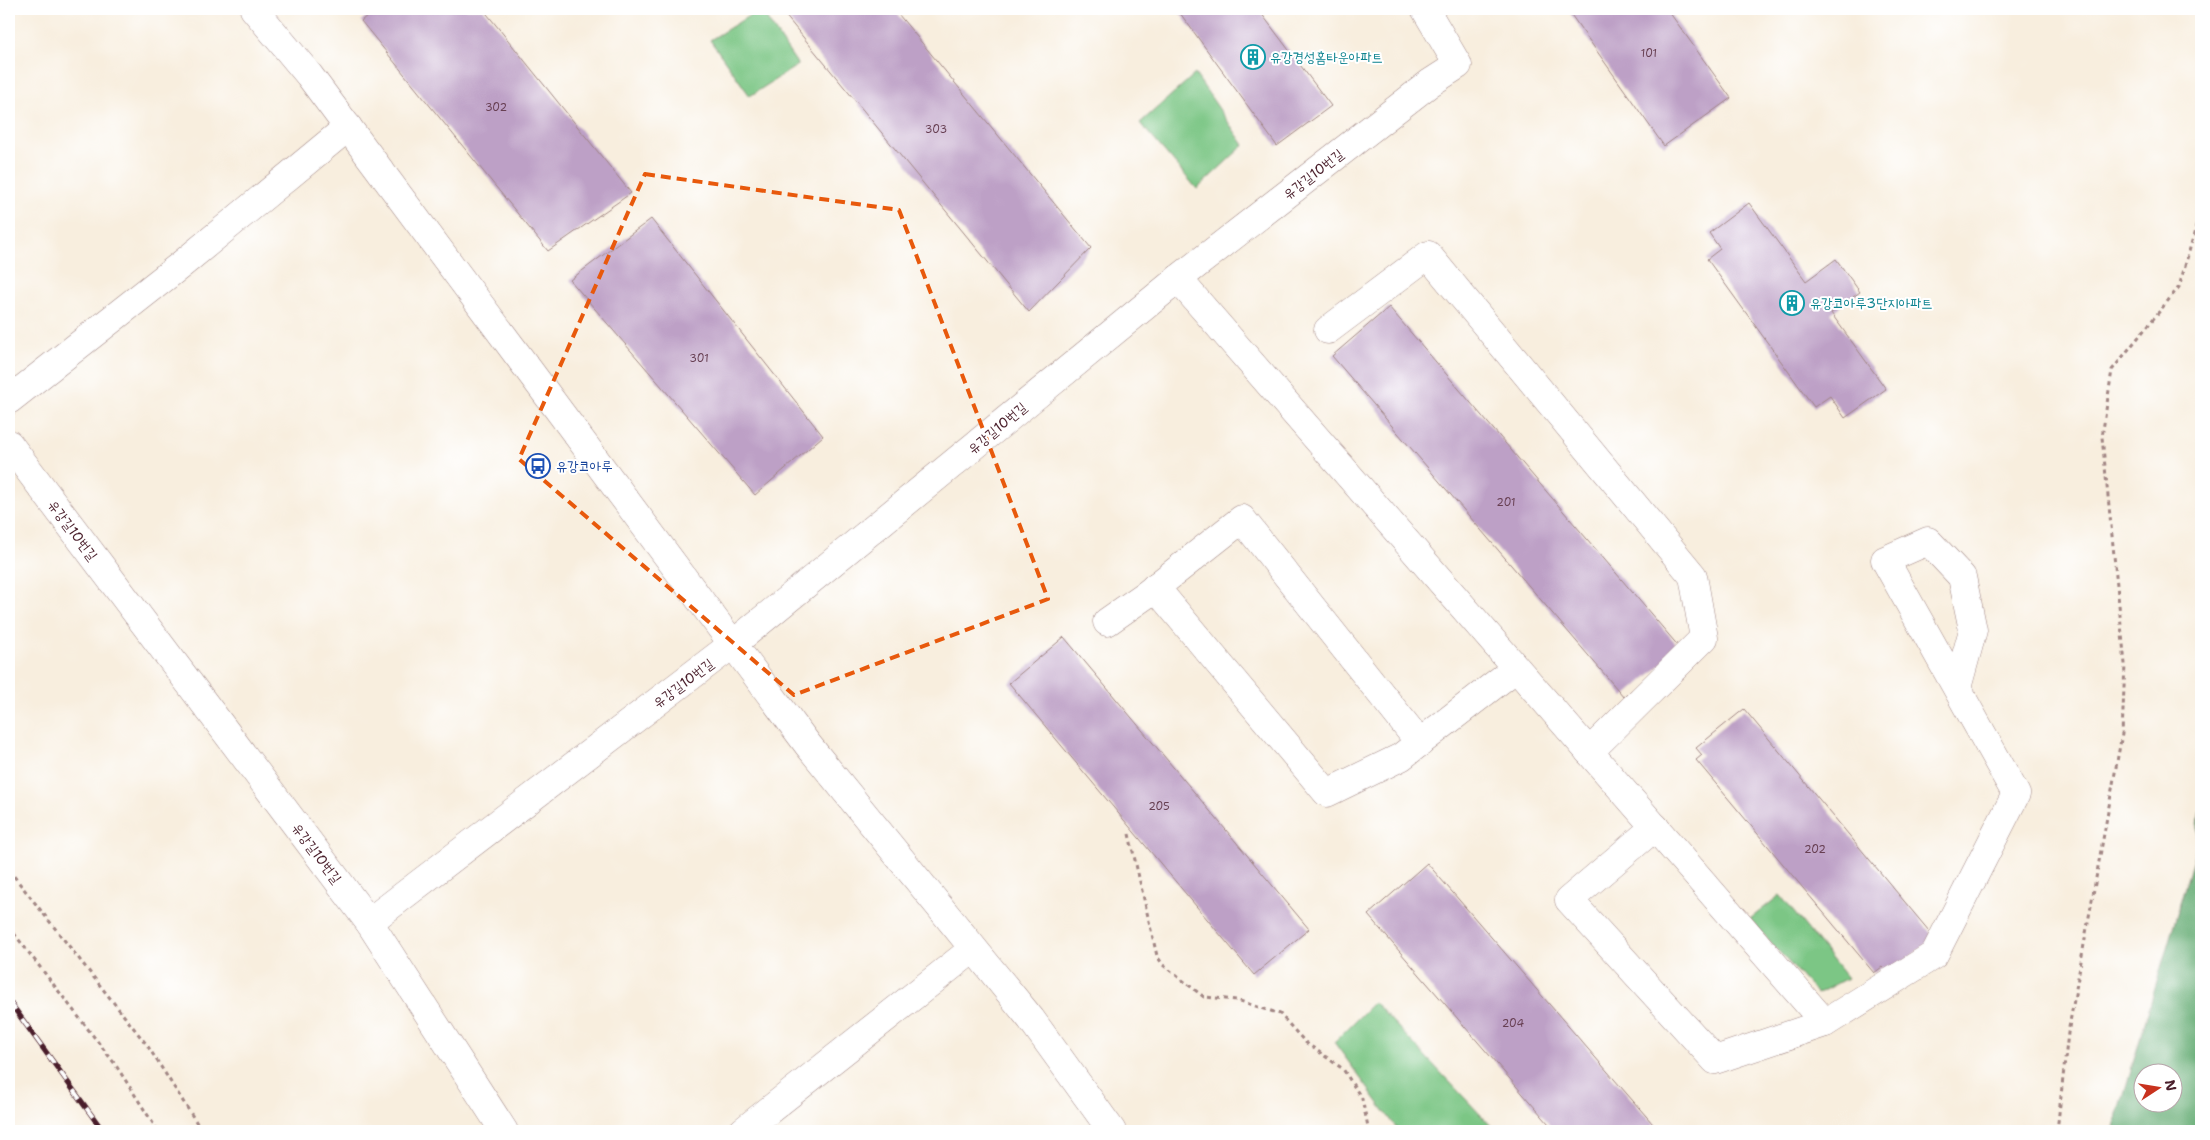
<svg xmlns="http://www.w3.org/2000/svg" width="2210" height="1140" font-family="'Shantell Sans','Poor Story',sans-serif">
<rect width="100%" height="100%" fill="#fff"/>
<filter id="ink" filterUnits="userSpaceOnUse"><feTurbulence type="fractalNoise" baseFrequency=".02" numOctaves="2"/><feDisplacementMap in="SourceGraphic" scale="10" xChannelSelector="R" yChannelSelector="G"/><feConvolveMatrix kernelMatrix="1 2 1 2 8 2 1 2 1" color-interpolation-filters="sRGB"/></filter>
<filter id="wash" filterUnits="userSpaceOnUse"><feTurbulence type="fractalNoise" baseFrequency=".0096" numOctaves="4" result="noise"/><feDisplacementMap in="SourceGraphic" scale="20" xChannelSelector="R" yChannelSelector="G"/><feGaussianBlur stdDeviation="1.12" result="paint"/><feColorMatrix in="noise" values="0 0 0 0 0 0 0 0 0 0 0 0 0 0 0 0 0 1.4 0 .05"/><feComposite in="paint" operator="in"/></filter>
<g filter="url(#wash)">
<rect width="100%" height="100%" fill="#f8eede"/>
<!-- green -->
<g fill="#7bc685" stroke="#627258">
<polygon points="760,9 798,65 750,96 710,40"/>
<polygon points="1195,74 1244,145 1197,189 1140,123"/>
<polygon points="1780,895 1847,978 1817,994 1750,919"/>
<polygon points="1374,1002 1496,1131 1399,1131 1334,1042"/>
</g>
<!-- forest -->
<path fill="#64ab72" stroke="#57654e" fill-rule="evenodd" d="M2201,796V1131H2113L2196,849ZM2142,1072H2172V1102H2142Z"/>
<g id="blocks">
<!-- building -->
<g fill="#bda0c6">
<polygon points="375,9 483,9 631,193 548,251 361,21"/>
<polygon points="780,9 894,9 1091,248 1029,312"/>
<polygon points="1177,9 1258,9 1331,106 1277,146"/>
<polygon points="1567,9 1667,9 1731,98 1664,146"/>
<polygon points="1749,203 1806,281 1836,259 1860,292 1831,313 1886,389 1845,418 1830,396 1814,407 1707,259 1720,249 1709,233"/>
<polygon points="651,219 823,436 755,495 570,280"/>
<polygon points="1389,307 1680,648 1624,697 1332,356"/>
<polygon points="1064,637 1309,929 1254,975 1009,683"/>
<polygon points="1744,709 1934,937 1889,975 1882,967 1874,973 1696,760 1702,755 1696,748"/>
<polygon points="1427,863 1659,1131 1555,1131 1368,915"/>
</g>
</g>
</g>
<g filter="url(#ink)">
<use href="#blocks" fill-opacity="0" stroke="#a18684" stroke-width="1"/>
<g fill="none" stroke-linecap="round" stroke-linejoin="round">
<defs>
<g id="minor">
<polyline points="254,9 309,75 808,745 1031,1019 1112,1131"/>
<polyline points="1178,279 1825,1023 1934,955 2016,794 1885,560 1928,541 1962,577 1973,630 1957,688"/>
<polyline points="1328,330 1428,255 1693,576 1704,638 1589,752"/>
<polyline points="9,400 182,264 348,127"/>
<polyline points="9,444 369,922 504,1131"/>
<polyline points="1155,587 1327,793 1401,757 1516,668"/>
<polyline points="1107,622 1147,594 1242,519 1420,743"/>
<polyline points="1655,827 1569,900 1715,1060 1825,1023"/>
<polyline points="369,922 733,644 1178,279 1430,83 1458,65 1425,9"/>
<polyline points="743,1131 973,949"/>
</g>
</defs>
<!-- minor casing -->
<use href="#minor" stroke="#a18684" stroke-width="29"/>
<!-- path -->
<g stroke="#a18684" stroke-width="3" stroke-dasharray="4 4" stroke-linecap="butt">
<polyline points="1129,834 1157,956 1163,965 1204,997 1237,1000 1280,1014 1305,1042 1343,1069 1362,1099 1369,1131"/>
<polyline points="9,870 147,1045 202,1131"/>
<polyline points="9,927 115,1064 158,1131"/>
<polyline points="2057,1131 2068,1033 2122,734 2125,664 2102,437 2112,370 2179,287 2201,209"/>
</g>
<!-- minor -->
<use href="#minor" stroke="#fff" stroke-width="28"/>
<defs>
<polyline id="rail" points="9,1001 103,1131"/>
</defs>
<!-- rail casing -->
<use href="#rail" stroke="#4a1f2b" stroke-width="5.5"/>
<!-- rail -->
<use href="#rail" stroke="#fff" stroke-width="4" stroke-dasharray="11" stroke-linecap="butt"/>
</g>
</g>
<!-- marked area -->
<path fill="none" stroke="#e8590c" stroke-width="4" stroke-dasharray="10 6" stroke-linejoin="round" d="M645,174L899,210L1048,599L794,695L519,459Z"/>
<!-- icons -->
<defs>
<symbol id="building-ring" viewBox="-11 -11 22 22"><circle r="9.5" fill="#fff" stroke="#0f9aa8" stroke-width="1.5"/><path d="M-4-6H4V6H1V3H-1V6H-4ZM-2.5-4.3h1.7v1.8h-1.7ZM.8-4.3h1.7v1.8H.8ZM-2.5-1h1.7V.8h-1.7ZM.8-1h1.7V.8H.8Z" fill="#0f9aa8"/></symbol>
<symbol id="bus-ring" viewBox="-11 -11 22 22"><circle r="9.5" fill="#fff" stroke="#1a4fb4" stroke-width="1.5"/><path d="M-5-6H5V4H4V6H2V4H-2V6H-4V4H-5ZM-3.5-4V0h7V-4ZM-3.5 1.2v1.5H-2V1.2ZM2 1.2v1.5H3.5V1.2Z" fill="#1a4fb4"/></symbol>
</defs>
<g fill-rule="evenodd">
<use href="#building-ring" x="1239" y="43" width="28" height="28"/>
<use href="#building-ring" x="1778" y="289" width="28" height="28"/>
<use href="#bus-ring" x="524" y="452" width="28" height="28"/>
</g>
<g text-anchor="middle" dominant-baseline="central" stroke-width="4" stroke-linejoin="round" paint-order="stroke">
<!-- number labels -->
<g font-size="11" fill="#673f52">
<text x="1649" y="53">101</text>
<text x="496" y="107">302</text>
<text x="936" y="129">303</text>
<text x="699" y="358">301</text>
<text x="1506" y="502">201</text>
<text x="1159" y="806">205</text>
<text x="1815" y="849">202</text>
<text x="1513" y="1023">204</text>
</g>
<!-- culture labels -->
<g font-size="14" fill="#0d838f" stroke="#fff" text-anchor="start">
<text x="1270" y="57">유강경성홈타운아파트</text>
<text x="1810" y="303">유강코아루3단지아파트</text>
</g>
<!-- street labels -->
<g font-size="14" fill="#4a1f2b" stroke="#fff">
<text transform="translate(1313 174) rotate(-38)">유강길10번길</text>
<text transform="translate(997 428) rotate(-40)">유강길10번길</text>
<text transform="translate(73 530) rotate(53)">유강길10번길</text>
<text transform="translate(683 683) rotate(-37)">유강길10번길</text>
<text transform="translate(317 853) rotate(53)">유강길10번길</text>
</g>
<!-- transit labels -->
<g font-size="14" fill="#164399" stroke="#fff" text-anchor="start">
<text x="556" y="466">유강코아루</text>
</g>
</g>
<!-- margin -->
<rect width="2210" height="1140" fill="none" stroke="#fff" stroke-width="30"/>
<!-- north arrow -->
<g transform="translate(2158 1088) rotate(78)"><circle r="24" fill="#ffffff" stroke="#b7a5aa"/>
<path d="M0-4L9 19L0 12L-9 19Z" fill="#c8321e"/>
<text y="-8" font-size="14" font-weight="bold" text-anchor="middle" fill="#4a1f2b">N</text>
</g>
</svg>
